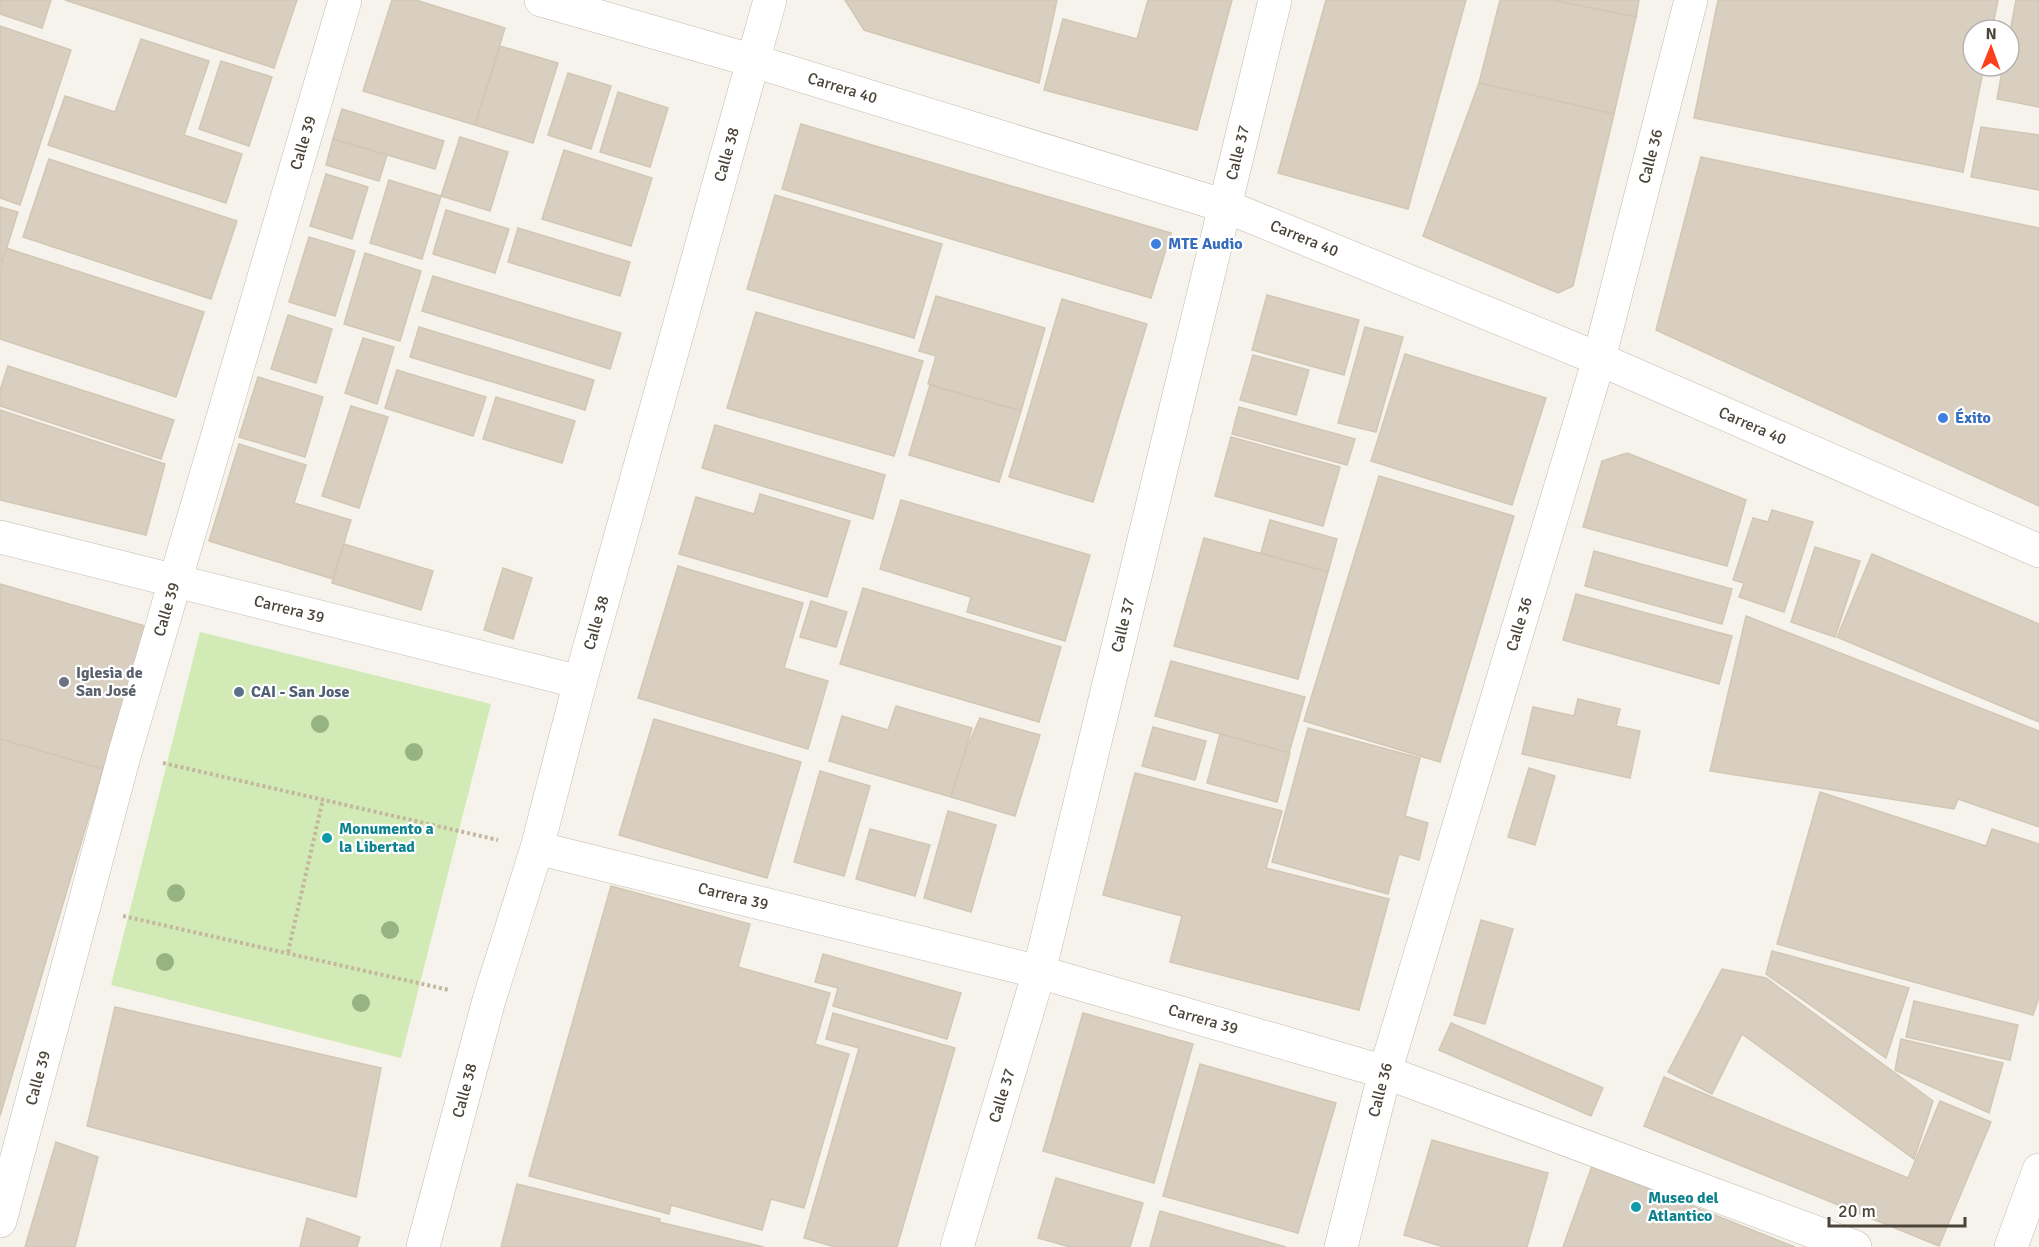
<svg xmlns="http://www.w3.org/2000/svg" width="2039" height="1247" font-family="Signika,sans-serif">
<rect width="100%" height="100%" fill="#f6f3ec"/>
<!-- green -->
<polygon fill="#d2eab5" points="200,632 491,704 401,1058 111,985"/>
<!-- building -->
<g fill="#d8cfc1" stroke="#d3c7b4" stroke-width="1.5">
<polygon points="0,0 51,0 42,28 0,14"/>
<polygon points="65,0 297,0 274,68"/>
<polygon points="392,0 416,0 505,28 475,125 363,91"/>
<polygon points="845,0 1057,0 1039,83 864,30"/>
<polygon points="1148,0 1232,0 1197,130 1044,90 1063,19 1137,39"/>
<polygon points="1326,0 1466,0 1408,209 1278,173"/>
<polygon points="1500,0 1553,0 1636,17 1614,114 1479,83"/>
<polygon points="1553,0 1639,0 1636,17"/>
<polygon points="1718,0 1998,0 1992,30 1973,30 1973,66 1984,66 1963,172 1694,118"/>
<polygon points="2016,0 2039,0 2039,107 1997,99 2003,66 2009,66 2009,37"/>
<polygon points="0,26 71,50 20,205 0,198"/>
<polygon points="141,39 209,61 184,135 242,154 226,203 48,145 65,96 115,112"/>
<polygon points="500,46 558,63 533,143 475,125"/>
<polygon points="221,61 272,77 249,146 199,129"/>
<polygon points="568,73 611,86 591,149 548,135"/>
<polygon points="1479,83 1614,114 1573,286 1558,293 1423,236"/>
<polygon points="618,92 668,108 650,167 600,152"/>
<polygon points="342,109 444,141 435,169 333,139"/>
<polygon points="801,124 1171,233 1151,298 782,189"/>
<polygon points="1981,127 2039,135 2039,190 1971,177"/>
<polygon points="460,137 508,152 490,211 441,196"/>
<polygon points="333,139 387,155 379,181 326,165"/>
<polygon points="564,150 652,178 631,246 542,219"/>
<polygon points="1701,157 2039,228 2039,506 1656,330"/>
<polygon points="49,159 237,221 211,299 23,237"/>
<polygon points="326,174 368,187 352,239 310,226"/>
<polygon points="389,180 441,196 422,259 370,243"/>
<polygon points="775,195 942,244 914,338 747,289"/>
<polygon points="0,207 18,212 2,263 0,262"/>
<polygon points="446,210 509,229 495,273 433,254"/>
<polygon points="518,228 630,262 620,296 508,262"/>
<polygon points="309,237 355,251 335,316 289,302"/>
<polygon points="6,248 204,312 176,397 0,339 0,268"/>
<polygon points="365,253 421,271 400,341 344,324"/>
<polygon points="433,276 621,333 610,369 422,311"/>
<polygon points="1267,295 1359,320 1344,375 1252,350"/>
<polygon points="936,296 1045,328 1021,411 928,384 936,356 919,351"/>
<polygon points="1062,299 1147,324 1093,502 1009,477"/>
<polygon points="756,312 923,361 894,456 727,408"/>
<polygon points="288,315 332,329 316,383 271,369"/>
<polygon points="419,327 594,380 585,410 410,357"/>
<polygon points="1365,327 1403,337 1376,432 1338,423"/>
<polygon points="363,338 394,347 377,404 345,393"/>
<polygon points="1405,354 1546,398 1512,505 1371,461"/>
<polygon points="1253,355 1309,370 1296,415 1240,400"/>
<polygon points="8,366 174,420 161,459 0,406 0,390"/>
<polygon points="397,370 486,397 473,436 385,408"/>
<polygon points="258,377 323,397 305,457 239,437"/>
<polygon points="930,385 1021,411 999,482 909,455"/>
<polygon points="496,397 575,421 562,463 483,439"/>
<polygon points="351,406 388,417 359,508 322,496"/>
<polygon points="1239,407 1355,439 1347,465 1232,434"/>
<polygon points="0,410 165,464 146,535 0,500"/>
<polygon points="715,425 885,475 873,519 702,468"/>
<polygon points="1231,437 1340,467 1323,526 1215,496"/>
<polygon points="239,444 306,465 294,503 351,520 333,579 209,541"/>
<polygon points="1627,453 1746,500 1727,566 1583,527 1602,461"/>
<polygon points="1379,476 1514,516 1440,762 1304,721"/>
<polygon points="760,494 850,521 827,597 679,554 696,497 754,514"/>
<polygon points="901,500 1090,555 1065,641 967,612 971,597 880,569"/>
<polygon points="1772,510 1813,522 1784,612 1739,597 1744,583 1733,580 1753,518 1768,522"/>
<polygon points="1270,520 1337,539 1328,572 1261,553"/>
<polygon points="1204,538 1328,572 1298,679 1174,646"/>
<polygon points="344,544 433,571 421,610 332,583"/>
<polygon points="1815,547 1860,561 1835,637 1791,622"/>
<polygon points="1594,551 1732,589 1722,624 1585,586"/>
<polygon points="1872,554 2039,624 2039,722 1837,637"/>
<polygon points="678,566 803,603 784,668 828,681 808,749 638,698"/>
<polygon points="503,568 532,578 513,639 484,630"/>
<polygon points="0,584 145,626 103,769 0,739"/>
<polygon points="863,588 1061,647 1039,722 840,664"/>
<polygon points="1576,594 1732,636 1719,684 1563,640"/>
<polygon points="811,601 847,612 836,647 800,637"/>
<polygon points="1746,616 2039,731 2039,827 1958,799 1954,809 1710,771"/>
<polygon points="1171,661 1305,697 1289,753 1155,716"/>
<polygon points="1578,699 1620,709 1616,726 1640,731 1630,778 1522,754 1533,707 1574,716"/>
<polygon points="896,706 972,728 951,797 829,761 842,716 888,730"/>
<polygon points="980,718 1040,735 1015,816 951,797 965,752"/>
<polygon points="654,719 801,762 767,878 619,835"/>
<polygon points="1153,727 1206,741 1195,780 1142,766"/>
<polygon points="1308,728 1420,758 1405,816 1428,823 1419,860 1399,854 1388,894 1272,862"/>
<polygon points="1220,734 1290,753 1277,802 1207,783"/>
<polygon points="0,739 103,769 0,1116"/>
<polygon points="1529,768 1555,776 1535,845 1508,837"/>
<polygon points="820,771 870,786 844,876 794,862"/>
<polygon points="1135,773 1282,811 1266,868 1389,899 1359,1010 1170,962 1182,916 1103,895"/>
<polygon points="1820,792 1986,846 1992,829 2039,844 2039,997 2033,1015 1777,944"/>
<polygon points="948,811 996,825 971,912 924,898"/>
<polygon points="870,829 930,845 915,896 856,879"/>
<polygon points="611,886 750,924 738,967 830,993 815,1044 849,1054 804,1208 771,1199 762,1230 671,1205 669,1214 529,1176"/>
<polygon points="1481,920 1513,929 1485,1024 1454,1015"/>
<polygon points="1772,951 1909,988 1886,1058 1766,974"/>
<polygon points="823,954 961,993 947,1039 833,1006 838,988 815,982"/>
<polygon points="1722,969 1766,978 1933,1101 1914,1159 1742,1034 1712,1094 1668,1072"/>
<polygon points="1914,1001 2018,1025 2010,1060 1906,1037"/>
<polygon points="115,1007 381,1068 356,1197 87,1126"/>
<polygon points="833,1013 955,1048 897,1247 835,1247 804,1238 859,1048 826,1039"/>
<polygon points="1083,1013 1193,1044 1154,1183 1043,1151"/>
<polygon points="1451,1023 1603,1088 1591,1116 1439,1050"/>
<polygon points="1901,1039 2003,1063 1989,1113 1895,1070"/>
<polygon points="1200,1064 1336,1103 1298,1233 1163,1196"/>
<polygon points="1664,1077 1908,1178 1940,1101 1991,1122 1939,1246 1644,1126"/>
<polygon points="1432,1140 1548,1173 1527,1247 1444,1247 1404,1235"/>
<polygon points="56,1142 98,1157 75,1247 25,1247"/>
<polygon points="1592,1166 1795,1247 1563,1247"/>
<polygon points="1056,1178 1143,1203 1130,1247 1070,1247 1038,1238"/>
<polygon points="517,1184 660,1219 659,1222 764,1247 501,1247"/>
<polygon points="1160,1211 1286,1247 1150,1247"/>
<polygon points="307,1218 360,1237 357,1247 300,1247"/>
</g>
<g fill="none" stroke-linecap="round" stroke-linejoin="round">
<defs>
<g id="minor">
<path id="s1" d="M541,0L754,61L1225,206L1599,359L2039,551"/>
<path id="s2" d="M0,537L580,682"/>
<path id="s3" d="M537,848L1039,972L1385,1072L1855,1247"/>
<path id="s4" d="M0,1221L124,756L345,0"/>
<path id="s5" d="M423,1247L489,1000L537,848L580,682L770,0"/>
<path id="s6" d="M957,1247L1039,972L1275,0"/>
<path id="s7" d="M1341,1247L1385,1072L1599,359L1691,0"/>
<polyline points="2011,1247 2039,1170"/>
</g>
</defs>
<!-- minor casing -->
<use href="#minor" stroke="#c2bbae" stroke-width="34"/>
<!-- path -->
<g stroke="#c4b79f" stroke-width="4" stroke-dasharray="3 3" stroke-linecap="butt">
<polyline points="163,763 498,840"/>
<polyline points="123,916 449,990"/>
<polyline points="288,952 323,799"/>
</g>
<!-- minor -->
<use href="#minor" stroke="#fff" stroke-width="33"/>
</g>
<!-- trees -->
<g fill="#97b381">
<circle cx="320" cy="724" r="9"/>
<circle cx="414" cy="752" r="9"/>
<circle cx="176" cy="893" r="9"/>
<circle cx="390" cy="930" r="9"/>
<circle cx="165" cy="962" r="9"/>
<circle cx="361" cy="1003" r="9"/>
</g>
<!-- markers -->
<g fill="#3f7fe0" stroke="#fff" stroke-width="2">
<circle cx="1156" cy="244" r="6"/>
<circle cx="1943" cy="418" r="6"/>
</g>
<circle fill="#6b7280" stroke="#fff" stroke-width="2" cx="64" cy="682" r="6"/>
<circle fill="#5c6f8a" stroke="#fff" stroke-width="2" cx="239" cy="692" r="6"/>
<g fill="#0f9aa8" stroke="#fff" stroke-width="2">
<circle cx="327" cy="838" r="6"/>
<circle cx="1636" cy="1207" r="6"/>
</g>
<g text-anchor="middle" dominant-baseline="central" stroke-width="4.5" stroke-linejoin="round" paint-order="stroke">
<!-- street labels -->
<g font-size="16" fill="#4b4439" stroke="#fff">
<text stroke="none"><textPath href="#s1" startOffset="314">Carrera 40</textPath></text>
<text stroke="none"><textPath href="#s4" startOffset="1120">Calle 39</textPath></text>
<text stroke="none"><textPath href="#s6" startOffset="1130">Calle 37</textPath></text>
<text stroke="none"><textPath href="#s5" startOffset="1134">Calle 38</textPath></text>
<text stroke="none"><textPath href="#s7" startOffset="1134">Calle 36</textPath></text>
<text stroke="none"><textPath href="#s1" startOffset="800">Carrera 40</textPath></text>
<text stroke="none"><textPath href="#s1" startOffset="1286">Carrera 40</textPath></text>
<text stroke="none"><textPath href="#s4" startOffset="634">Calle 39</textPath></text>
<text stroke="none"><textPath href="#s2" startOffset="298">Carrera 39</textPath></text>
<text stroke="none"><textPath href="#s5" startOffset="648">Calle 38</textPath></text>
<text stroke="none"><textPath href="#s7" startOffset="648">Calle 36</textPath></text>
<text stroke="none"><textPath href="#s6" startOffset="644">Calle 37</textPath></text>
<text stroke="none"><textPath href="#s3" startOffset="202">Carrera 39</textPath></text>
<text stroke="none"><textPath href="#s3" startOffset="688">Carrera 39</textPath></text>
<text stroke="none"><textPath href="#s4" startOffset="148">Calle 39</textPath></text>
<text stroke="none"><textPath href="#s7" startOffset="162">Calle 36</textPath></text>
<text stroke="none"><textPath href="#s5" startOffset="162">Calle 38</textPath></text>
<text stroke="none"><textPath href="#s6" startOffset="158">Calle 37</textPath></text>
</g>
<!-- shop labels -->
<g font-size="16" font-weight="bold" fill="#366cbe" stroke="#fff" text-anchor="start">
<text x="1168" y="244">MTE Audio</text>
<text x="1955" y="418">Éxito</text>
</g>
<!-- worship labels -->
<g font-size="16" font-weight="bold" fill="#5b616d" stroke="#fff" text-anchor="start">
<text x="76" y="673">Iglesia de<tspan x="76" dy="18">San José</tspan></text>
</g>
<!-- service labels -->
<g font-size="16" font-weight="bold" fill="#4e5e75" stroke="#fff" text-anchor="start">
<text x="251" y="692">CAI - San Jose</text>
</g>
<!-- culture labels -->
<g font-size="16" font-weight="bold" fill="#0d838f" stroke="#fff" text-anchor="start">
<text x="339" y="829">Monumento a<tspan x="339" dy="18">la Libertad</tspan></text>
<text x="1648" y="1198">Museo del<tspan x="1648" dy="18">Atlantico</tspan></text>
</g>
</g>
<!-- north arrow -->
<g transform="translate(1991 48) rotate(1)"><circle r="28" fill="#ffffff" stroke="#b7b4b0" stroke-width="1.5"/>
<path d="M0-4.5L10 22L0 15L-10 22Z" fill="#fc3f1d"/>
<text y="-9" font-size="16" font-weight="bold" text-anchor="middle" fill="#4b4439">N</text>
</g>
<!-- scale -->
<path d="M1829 1217v9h136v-9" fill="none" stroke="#4b4439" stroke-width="3"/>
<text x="1838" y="1217" font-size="18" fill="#4b4439" stroke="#ffffff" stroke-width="4.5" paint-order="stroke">20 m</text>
</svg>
